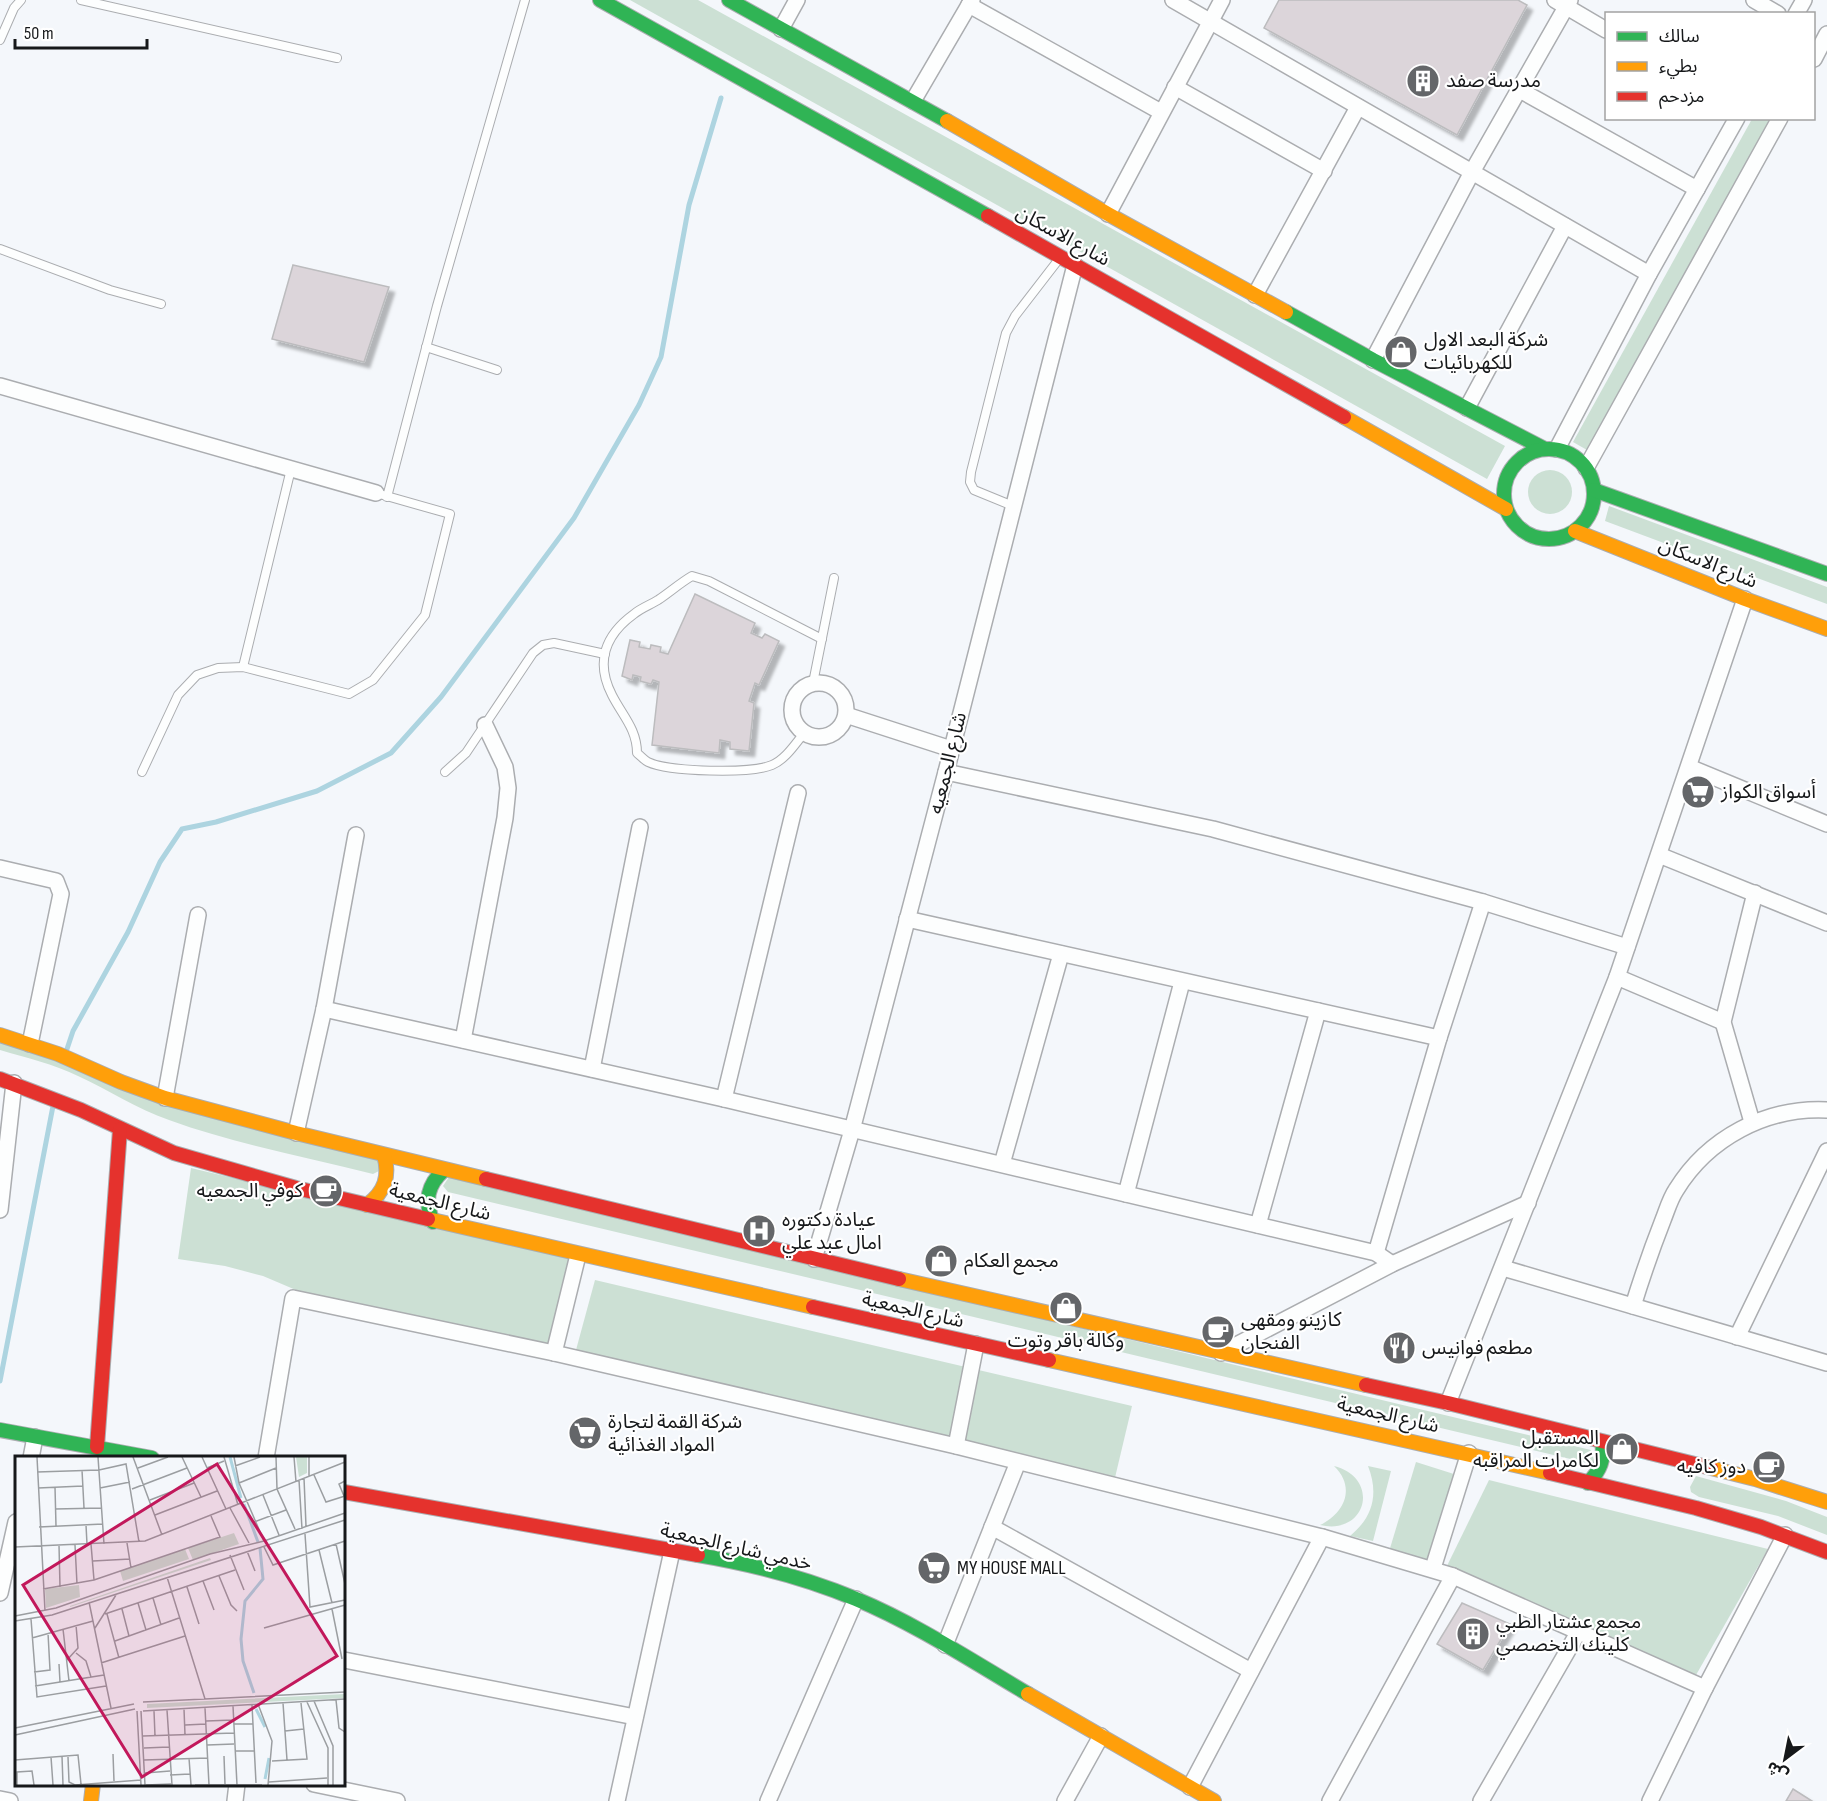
<svg xmlns="http://www.w3.org/2000/svg" width="1827" height="1801" font-family="'Sofia Sans Condensed','Noto Sans Arabic',sans-serif">
<defs>
<filter id="shadow"><feDropShadow dx="5.5" dy="5.5" stdDeviation="1.5" flood-color="#0004"/></filter>
</defs>
<rect width="100%" height="100%" fill="#f4f7fb"/>
<!-- green -->
<g fill="#cce0d4">
<polygon points="630,0 698,0 1505,446 1487,479"/>
<polygon points="1752,119 1770,119 1587,450 1573,442"/>
<circle cx="1550" cy="492" r="22"/>
<polygon points="1609,506 1827,587 1827,604 1605,521"/>
<path d="M0,1038L381,1161V1170L373,1174C305,1157 235,1144 169,1120C137,1109 109,1090 78,1076C53,1064 27,1058 0,1050Z"/>
<polygon points="191,1168 571,1258 553,1356 303,1293 263,1276 225,1266 178,1259"/>
<polygon points="449,1177 1591,1450 1596,1465 448,1192 443,1186"/>
<polygon points="595,1280 1132,1406 1113,1486 573,1361"/>
<polygon points="1416,1462 1457,1475 1430,1567 1388,1555"/>
<path d="M1334,1466C1381,1478 1367,1536 1320,1525C1345,1513 1356,1487 1334,1466Z"/>
<path d="M1368,1466L1391,1471L1373,1541L1350,1536C1373,1517 1379,1494 1368,1466Z"/>
<polygon points="1696,1476 1786,1501 1827,1517 1827,1535 1778,1516 1699,1497 1691,1492 1690,1487"/>
<polygon points="1489,1480 1768,1549 1692,1682 1445,1570"/>
</g>
<g fill="none" stroke-linecap="round" stroke-linejoin="round">
<!-- stream -->
<g stroke="#add4e0" stroke-width="5">
<polyline points="67,1049 73,1031 128,932 160,862 182,829 216,822 317,791 391,753 441,697 574,518 639,405 661,357 689,205 721,98"/>
<polyline points="0,1381 53,1106"/>
</g>
</g>
<!-- building -->
<g fill="#dcd5da" stroke="#bcbcbe" stroke-width="1.5" filter="url(#shadow)">
<polygon points="1279,0 1518,0 1527,5 1457,135 1264,28"/>
<polygon points="293,265 389,287 364,362 272,339"/>
<polygon points="695,594 755,623 751,633 762,638 765,634 779,641 759,685 755,683 749,701 754,703 749,751 730,749 730,742 720,740 719,753 652,745 659,682 653,680 651,684 640,681 641,677 633,675 632,680 622,676 630,640 640,642 639,647 650,649 651,645 661,647 660,652 668,654"/>
<polygon points="1462,1603 1510,1624 1483,1670 1437,1644"/>
<polygon points="1793,1789 1812,1801 1786,1801"/>
</g>
<g fill="none" stroke-linecap="round" stroke-linejoin="round">
<defs>
<g id="lane">
<polyline points="81,0 337,58"/>
<polyline points="0,40 14,8 21,0"/>
<polyline points="0,249 110,290 161,304"/>
<polyline points="426,347 497,370"/>
<polyline points="387,497 437,306 525,0"/>
<polyline points="1013,506 974,490 970,482 971,472 1006,333 1015,316 1059,259"/>
<polyline points="243,667 291,469"/>
<polyline points="813,683 834,578"/>
<path d="M805,732C795,744 786,759 772,765C751,774 669,772 648,762C644,760 641,756 637,753C637,729 622,715 612,695C595,662 605,635 634,614C641,608 650,605 658,600C670,592 680,583 692,576L709,581L822,639"/>
<polyline points="142,772 178,695 197,675 218,668 243,667 349,694 373,680 425,615 450,514 376,493"/>
<polyline points="445,772 466,753 533,653 543,645 554,643 605,654"/>
</g>
<g id="street">
<polyline points="1173,0 1649,274"/>
<polyline points="1555,0 1606,30"/>
<polyline points="1754,0 1778,14"/>
<polyline points="969,5 1161,112"/>
<polyline points="1796,14 1804,0"/>
<polyline points="781,29 797,0"/>
<polyline points="1814,59 1827,34"/>
<polyline points="1175,87 1324,171"/>
<polyline points="1518,89 1697,189"/>
<polyline points="913,101 972,0"/>
<polyline points="1108,214 1222,0"/>
<polyline points="1255,295 1358,107"/>
<polyline points="1373,360 1472,172 1570,0"/>
<polyline points="0,386 376,493"/>
<polyline points="1467,408 1565,226"/>
<polyline points="1557,449 1649,274 1737,118"/>
<polyline points="1586,468 1780,118"/>
<circle cx="819" cy="710" r="27"/>
<polyline points="846,715 951,749"/>
<polyline points="1689,767 1827,824"/>
<polyline points="946,772 1213,829 1483,902 1627,947"/>
<polyline points="1659,855 1827,923"/>
<polyline points="0,868 56,881 61,894 30,1044"/>
<polyline points="907,919 1439,1038"/>
<polyline points="1617,977 1723,1022"/>
<polyline points="324,1009 724,1099 1376,1253 1392,1264"/>
<polyline points="463,1040 505,818 508,788 505,767 485,725"/>
<polyline points="592,1069 640,827"/>
<polyline points="165,1098 198,915"/>
<polyline points="724,1099 798,793"/>
<polyline points="1752,1122 1723,1022 1755,893"/>
<polyline points="296,1133 324,1009 356,835"/>
<polyline points="1002,1164 1061,954"/>
<polyline points="1126,1194 1182,982"/>
<polyline points="0,1210 14,1083"/>
<polyline points="1258,1225 1318,1011"/>
<polyline points="1376,1253 1439,1038 1483,902"/>
<polyline points="814,1259 852,1130 946,772 1075,265"/>
<polyline points="1503,1268 1827,1363"/>
<path d="M1633,1306C1642,1277 1652,1248 1663,1220C1667,1210 1670,1199 1676,1190C1708,1138 1766,1107 1827,1110"/>
<polyline points="1737,1337 1827,1151"/>
<polyline points="554,1353 578,1255"/>
<polyline points="1221,1353 1392,1264 1528,1203"/>
<polyline points="1448,1403 1617,977 1745,599"/>
<polyline points="956,1446 976,1344"/>
<polyline points="31,1458 35,1437"/>
<polyline points="266,1458 293,1298 554,1353 956,1446 1322,1537 1453,1576 1705,1688"/>
<polyline points="992,1527 1251,1671"/>
<polyline points="1433,1568 1469,1453"/>
<polyline points="0,1593 16,1522"/>
<polyline points="945,1645 1018,1462"/>
<polyline points="344,1660 635,1717"/>
<polyline points="314,1784 397,1801"/>
<polyline points="1190,1787 1322,1537"/>
<polyline points="0,1799 10,1801"/>
<polyline points="235,1801 237,1784"/>
<polyline points="617,1801 672,1551"/>
<polyline points="768,1801 856,1599"/>
<polyline points="1065,1801 1101,1736"/>
<polyline points="1330,1801 1453,1576"/>
<polyline points="1481,1801 1579,1631"/>
<polyline points="1650,1801 1705,1688 1785,1535"/>
</g>
<g id="fast">
<polyline points="600,0 988,216"/>
<polyline points="729,0 947,121"/>
<polyline points="1286,312 1373,360 1545,449"/>
<circle cx="1549" cy="494" r="45"/>
<polyline points="1594,490 1827,574"/>
<path d="M433,1222C424,1201 427,1185 444,1170"/>
<polyline points="0,1430 152,1458"/>
<path d="M1588,1483C1600,1471 1605,1459 1602,1442"/>
<path d="M698,1555C752,1564 806,1578 856,1599C916,1624 972,1661 1028,1694"/>
</g>
<g id="slow">
<polyline points="947,121 1108,214 1286,312"/>
<polyline points="1344,417 1506,509"/>
<polyline points="1575,531 1745,599 1827,629"/>
<polyline points="0,1035 58,1054 121,1082 165,1098 296,1133 486,1179"/>
<path d="M367,1205C385,1192 390,1176 384,1155"/>
<polyline points="428,1219 813,1307"/>
<polyline points="899,1279 1366,1385"/>
<polyline points="1049,1360 1550,1473"/>
<polyline points="1711,1468 1755,1479 1827,1502"/>
<polyline points="1028,1694 1214,1801"/>
<polyline points="91,1801 93,1784"/>
</g>
<g id="jam">
<polyline points="988,216 1344,417"/>
<polyline points="0,1079 81,1110 174,1153 296,1188 428,1219"/>
<polyline points="486,1179 899,1279"/>
<polyline points="813,1307 1049,1360"/>
<polyline points="1366,1385 1448,1403 1711,1468"/>
<polyline points="97,1447 120,1129"/>
<polyline points="1550,1473 1696,1508 1761,1527 1827,1552"/>
<polyline points="344,1492 698,1555"/>
</g>
</defs>
<!-- lane casing -->
<use href="#lane" stroke="#abadb0" stroke-width="10"/>
<!-- street casing -->
<use href="#street" stroke="#abadb0" stroke-width="18"/>
<!-- fast casing -->
<use href="#fast" stroke="#abadb0" stroke-width="16"/>
<!-- slow casing -->
<use href="#slow" stroke="#abadb0" stroke-width="16"/>
<!-- jam casing -->
<use href="#jam" stroke="#abadb0" stroke-width="16"/>
<!-- lane -->
<use href="#lane" stroke="#fdfefe" stroke-width="8"/>
<!-- street -->
<use href="#street" stroke="#fdfefe" stroke-width="15"/>
<!-- fast -->
<use href="#fast" stroke="#30b455" stroke-width="14"/>
<!-- slow -->
<use href="#slow" stroke="#ff9f0a" stroke-width="14"/>
<!-- jam -->
<use href="#jam" stroke="#e5322d" stroke-width="14"/>
</g>
<!-- icons -->
<defs>
<symbol id="building-disc" viewBox="-11 -11 22 22"><circle r="9.5" fill="#646669" stroke="#fff"/><path d="M-4-6H4V6H1V3H-1V6H-4ZM-2.5-4.3h1.7v1.8h-1.7ZM.8-4.3h1.7v1.8H.8ZM-2.5-1h1.7V.8h-1.7ZM.8-1h1.7V.8H.8Z" fill="#fff"/></symbol>
<symbol id="shop-disc" viewBox="-11 -11 22 22"><circle r="9.5" fill="#646669" stroke="#fff"/><path d="M-5-2.5h2.3a2.7 3.5 0 0 1 5.4 0H5L5.5 6h-11ZM-1.5-2.5h3a1.5 2.3 0 0 0-3 0Z" fill="#fff"/></symbol>
<symbol id="supermarket-disc" viewBox="-11 -11 22 22"><circle r="9.5" fill="#646669" stroke="#fff"/><path d="M-6-5.5h2.5l.6 2H6L4.5 2H-2.5L-4.4-4H-6ZM-1.5 3.2a1.3 1.3 0 1 0 .1 0ZM3 3.2a1.3 1.3 0 1 0 .1 0Z" fill="#fff"/></symbol>
<symbol id="cafe-disc" viewBox="-11 -11 22 22"><circle r="9.5" fill="#646669" stroke="#fff"/><path d="M-5.5-4.5H6V0H3Q3 3.5 0 3.5H-2.5Q-5.5 3.5-5.5 0ZM3-3.2v2h1.7v-2ZM-6 4.5H4V6H-6Z" fill="#fff"/></symbol>
<symbol id="hospital-disc" viewBox="-11 -11 22 22"><circle r="9.5" fill="#646669" stroke="#fff"/><path d="M-5-5h3v3.5h4V-5h3V5h-3V1.5h-4V5h-3Z" fill="#fff"/></symbol>
<symbol id="restaurant-disc" viewBox="-11 -11 22 22"><circle r="9.5" fill="#646669" stroke="#fff"/><path d="M-5-6h1v4h1v-4h1v4h1v-4h1v5L-1.5 .5V6h-2V.5L-5-1ZM5-6V6H3V1.5H1.5Q1.5-4 5-6Z" fill="#fff"/></symbol>
</defs>
<g fill-rule="evenodd">
<use href="#building-disc" x="1404" y="62" width="38" height="38"/>
<use href="#shop-disc" x="1382" y="333" width="38" height="38"/>
<use href="#supermarket-disc" x="1679" y="773" width="38" height="38"/>
<use href="#cafe-disc" x="307" y="1172" width="38" height="38"/>
<use href="#hospital-disc" x="740" y="1212" width="38" height="38"/>
<use href="#shop-disc" x="922" y="1242" width="38" height="38"/>
<use href="#shop-disc" x="1047" y="1289" width="38" height="38"/>
<use href="#cafe-disc" x="1199" y="1313" width="38" height="38"/>
<use href="#restaurant-disc" x="1380" y="1329" width="38" height="38"/>
<use href="#supermarket-disc" x="566" y="1414" width="38" height="38"/>
<use href="#shop-disc" x="1603" y="1430" width="38" height="38"/>
<use href="#cafe-disc" x="1750" y="1448" width="38" height="38"/>
<use href="#supermarket-disc" x="915" y="1549" width="38" height="38"/>
<use href="#building-disc" x="1454" y="1615" width="38" height="38"/>
</g>
<g text-anchor="middle" dominant-baseline="central" stroke-width="4.5" stroke-linejoin="round" paint-order="stroke">
<!-- poi labels -->
<g font-size="20" fill="#16181a" stroke="#fff" text-anchor="start">
<text x="1446" y="81">مدرسة صفد</text>
<text x="1424" y="340">شركة البعد الاول<tspan x="1424" dy="23">للكهربائيات</tspan></text>
<text x="1721" y="792">أسواق الكواز</text>
<text x="303" y="1191" text-anchor="end">كوفي الجمعيه</text>
<text x="782" y="1220">عيادة دكتوره<tspan x="782" dy="23">امال عبد علي</tspan></text>
<text x="964" y="1261">مجمع العكام</text>
<text x="1241" y="1320">كازينو ومقهى<tspan x="1241" dy="23">الفنجان</tspan></text>
<text x="1066" y="1341" text-anchor="middle">وكالة باقر وتوت</text>
<text x="1422" y="1348">مطعم فوانيس</text>
<text x="608" y="1422">شركة القمة لتجارة<tspan x="608" dy="23">المواد الغذائية</tspan></text>
<text x="1599" y="1438" text-anchor="end">المستقبل<tspan x="1599" dy="23">لكامرات المراقبه</tspan></text>
<text x="1746" y="1467" text-anchor="end">دوز كافيه</text>
<text x="957" y="1568">MY HOUSE MALL</text>
<text x="1496" y="1622">مجمع عشتار الطبي<tspan x="1496" dy="23">كلينك التخصصي</tspan></text>
</g>
<!-- street labels -->
<g font-size="20" fill="#16181a" stroke="#fff">
<text transform="translate(1063 236) rotate(29)">شارع الاسكان</text>
<text transform="translate(1708 563) rotate(22)">شارع الاسكان</text>
<text transform="translate(948 763) rotate(-76)">شارع الجمعيه</text>
<text transform="translate(440 1202) rotate(14)">شارع الجمعية</text>
<text transform="translate(913 1310) rotate(13)">شارع الجمعية</text>
<text transform="translate(1388 1415) rotate(13)">شارع الجمعية</text>
<text transform="translate(736 1547) rotate(13)">خدمي شارع الجمعية</text>
</g>
</g>
<!-- overview -->
<g transform="translate(15 1456)">
<rect width="330" height="330" fill="#f4f7fb"/>
<path d="M281,1H292V17L284,21ZM219,77L224,88L178,104L173,92ZM170,93L174,103L108,125L105,115ZM195,102L196,104L55,151V150ZM64,129L65,141L31,152L30,133ZM330,238V242L132,252V248Z" fill="#cce0d4"/>
<path fill="none" stroke="#add4e0" stroke-width="3" d="M215,1L226,42M229,48L243,86M239,237L228,205L226,183L230,145L248,123L245,92M241,253L250,271M250,323L254,302"/>
<path fill="none" stroke="#9b9ea1" stroke-width="1.5" d="M22,1L30,155M83,1L89,88M118,1L147,79M167,1L186,41M187,1L211,53M209,1L223,49M219,1L224,27L249,85M261,1L262,33L280,73M279,1L281,26M294,1V20M220,10L245,1M123,12L153,1M192,12L209,5M67,14L69,52M22,16L84,14L111,8L124,86M299,19L311,46L330,40M289,22L291,70M284,24L287,73M224,27L261,12M40,31L41,70M23,32L68,30M85,32L115,26M117,33L172,12M248,39L264,79M329,40L324,28L330,25M135,44L179,27M215,52L234,87M40,53L87,52M140,59L202,35M239,66L271,54M71,69L72,88M24,71L88,68M290,78L295,151L330,144M112,87L116,112M76,88L79,124M321,88L330,128M44,89L45,131M60,89L62,128M0,91L130,85L330,6M249,91L258,109L330,85M304,94L317,147M232,95L240,115M215,99L229,134M78,105L115,103M204,120L216,149L222,155M152,121L190,243M188,125L199,154M172,131L184,168M28,133L79,124L205,81L196,60M138,142L146,169M74,146L96,252M123,147L131,174M107,153L114,180M317,153L327,203M90,158L220,114M92,158L104,202M0,160L41,152L195,98L249,85L330,57M16,163L22,241L91,230M0,165L37,159L330,64M80,172L101,139M249,172L330,149M48,173L54,225M17,182L78,165M100,185L164,162M61,197L71,205L76,221M52,204L63,192L61,169M86,207L170,180M44,208L45,226M19,216L35,214L33,177M20,230L89,219M321,244L324,272L330,276M299,245L318,290V329M128,246L330,236M292,246L313,292V329M268,247L272,304M243,248L257,285L253,329M237,249L241,327M218,250L222,329M190,252L194,329M169,253L170,279M152,254L157,329M122,255L126,329M126,255L130,329M128,255L330,243M139,255L140,280M191,265L219,264M219,268H238M170,269L191,268M0,272L119,248M270,275L289,273M0,279L120,253M128,280L219,277M192,289L219,288M129,292L154,291M220,295H239M98,298L99,325M47,300L48,329M209,300L210,328M36,301L38,329M53,301L54,326L60,329L126,324M174,302L176,329M0,304L63,299L66,328M129,304L193,302M257,305L292,303L286,247M130,317L155,315M155,319L175,318M254,326L312,322M2,329V316L17,315L19,329M131,329L156,328M180,329H247"/>
<path fill="#c2185b" fill-opacity="0.15" stroke="#c2185b" stroke-width="3" d="M202,8L322,200L127,321L8,129Z"/>
<rect width="330" height="330" fill="none" stroke="#16181a" stroke-width="3"/>
</g>
<!-- legend -->
<rect x="1605" y="12" width="210" height="108" fill="#ffffff" stroke="#a2a3a3" stroke-width="1.5"/>
<rect x="1617" y="32" width="30" height="9" fill="#30b455" stroke="#a2a3a3" stroke-width="1.5"/>
<text x="1659" y="42" font-size="18" fill="#16181a">سالك</text>
<rect x="1617" y="62" width="30" height="9" fill="#ff9f0a" stroke="#a2a3a3" stroke-width="1.5"/>
<text x="1659" y="72" font-size="18" fill="#16181a">بطيء</text>
<rect x="1617" y="92" width="30" height="9" fill="#e5322d" stroke="#a2a3a3" stroke-width="1.5"/>
<text x="1659" y="102" font-size="18" fill="#16181a">مزدحم</text>
<!-- north arrow -->
<g transform="translate(1785 1759) rotate(212)" stroke="#ffffff" stroke-width="4.5" paint-order="stroke">
<path d="M0-4.5L10 22L0 15L-10 22Z" fill="#16181a"/>
<text y="-9" font-size="16" font-weight="bold" text-anchor="middle" fill="#16181a">ش</text>
</g>
<!-- scale -->
<path d="M15 39v9h132v-9" fill="none" stroke="#16181a" stroke-width="3"/>
<text x="24" y="39" font-size="18" fill="#16181a" stroke="#ffffff" stroke-width="4.5" paint-order="stroke">50 m</text>
</svg>
